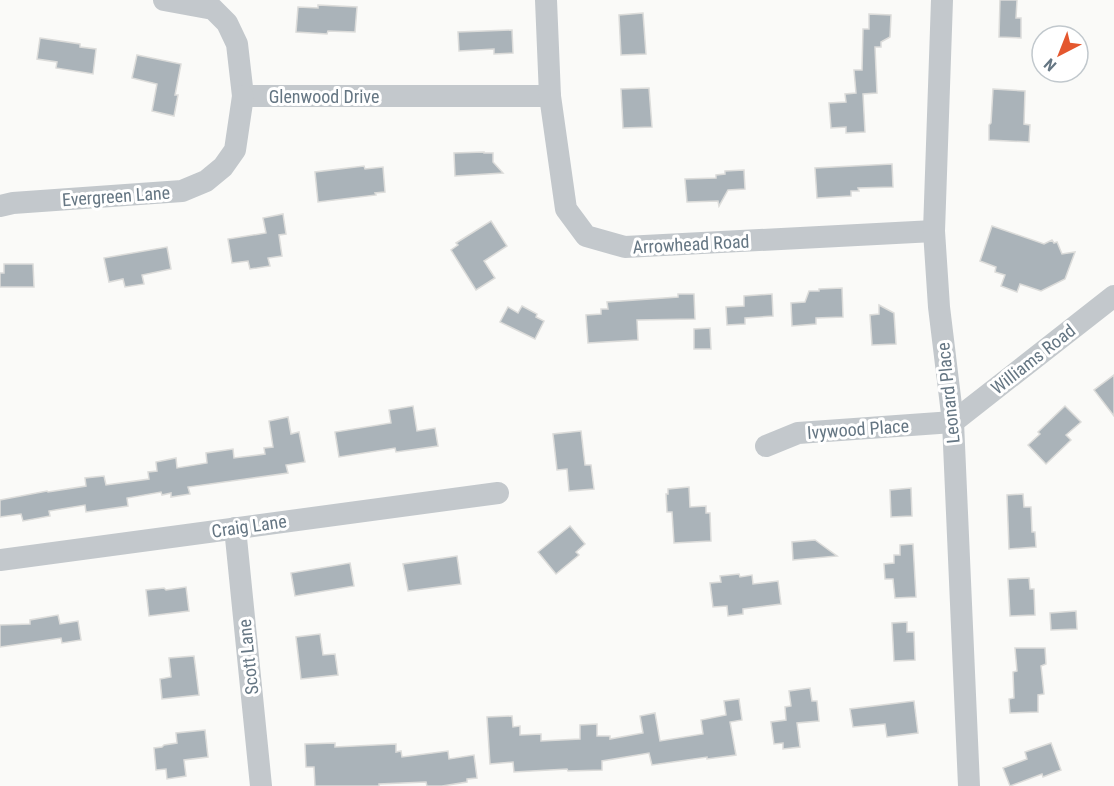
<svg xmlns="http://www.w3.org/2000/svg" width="1114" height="786" font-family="'Roboto Condensed',sans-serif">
<rect width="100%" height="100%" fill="#fafaf8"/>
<!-- building -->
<g fill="#aab3b9" stroke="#dcdcda" stroke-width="1.5">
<polygon points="1000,0 1017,0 1016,18 1021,18 1021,38 999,37"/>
<polygon points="318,5 357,7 355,32 328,31 327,34 296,32 298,7 318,8"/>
<polygon points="643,13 646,54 621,55 619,15"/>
<polygon points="869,14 891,15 890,37 881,42 881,47 875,47 877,93 863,94 865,132 846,133 846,127 831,128 829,103 846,102 845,94 856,93 854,70 862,70 863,29 869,29"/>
<polygon points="512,30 513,53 494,54 494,49 459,51 458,32"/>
<polygon points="40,38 80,44 80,47 96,49 93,74 56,68 57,62 37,59"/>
<polygon points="137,55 181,64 175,95 178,95 174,116 152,111 157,84 132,78"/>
<polygon points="649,88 652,127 623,128 621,89"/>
<polygon points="993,89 1025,91 1024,124 1030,125 1029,142 989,140 989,125 991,123"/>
<polygon points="484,152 484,153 493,153 493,162 503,173 455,176 454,153"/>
<polygon points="892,164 893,187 858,188 859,191 851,191 851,196 817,198 815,168"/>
<polygon points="364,166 365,169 383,167 385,192 375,193 376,195 318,202 315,172"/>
<polygon points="744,170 745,189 728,190 719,206 718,201 687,202 685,179 716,178 716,175 725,174 725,171"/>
<polygon points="283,214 286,234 279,235 282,256 268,258 270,266 250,269 248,261 232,263 228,239 266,233 263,218"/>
<polygon points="491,221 507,246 484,261 495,278 476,290 451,250 458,245 456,243"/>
<polygon points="992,226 1044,244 1052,240 1054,243 1057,242 1062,254 1075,252 1065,279 1041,291 1020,284 1017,292 1001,286 1005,275 995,272 996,267 980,261"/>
<polygon points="167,247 171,269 142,275 144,284 125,287 123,279 109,282 104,258"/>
<polygon points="4,264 33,264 34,287 0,287 0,273 4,273"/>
<polygon points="842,288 843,317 816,318 816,324 792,326 791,303 805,302 809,291 819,291 819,289"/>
<polygon points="678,294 694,294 695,319 637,320 638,340 588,343 586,315 601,314 601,309 608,309 607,302 678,297"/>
<polygon points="772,294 773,316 745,318 745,324 727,325 726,307 744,306 744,296"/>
<polygon points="879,305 894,313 896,344 872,345 870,315 879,314"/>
<polygon points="522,306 537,314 536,317 544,321 535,339 500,322 508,307 518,313"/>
<polygon points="710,328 711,349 694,349 694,329"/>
<polygon points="1114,375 1114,416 1094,390"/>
<polygon points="413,406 417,431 435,428 438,446 396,452 395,448 339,457 335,432 391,423 389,410"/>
<polygon points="1065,406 1081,422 1066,435 1071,440 1046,464 1028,445 1040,434 1038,432"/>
<polygon points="288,417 291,434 299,432 305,462 286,465 288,473 188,487 190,494 171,497 171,493 162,495 161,492 127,498 128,506 86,512 85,505 49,511 50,516 23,521 21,514 0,517 0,500 47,491 48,492 86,486 85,478 104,476 106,485 149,479 148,472 157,471 156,462 176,458 177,468 207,463 206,453 233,449 234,458 265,454 264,448 273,447 269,421"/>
<polygon points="581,431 585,465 591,465 594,489 569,491 567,469 557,470 553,434"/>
<polygon points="689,487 690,507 706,506 706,513 710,513 711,541 674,543 672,512 667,512 666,494 668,494 668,489"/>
<polygon points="911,488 912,516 891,517 890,490"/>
<polygon points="1023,494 1024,507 1031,507 1032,532 1035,532 1036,547 1009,549 1007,495"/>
<polygon points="570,526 585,544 576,552 579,555 556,574 538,552"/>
<polygon points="815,540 837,556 793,560 792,542"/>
<polygon points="913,544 916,597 895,598 893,579 885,579 884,564 894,563 894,555 900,555 900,545"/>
<polygon points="457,556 461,584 408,591 403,564"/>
<polygon points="350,563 354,586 295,596 291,573"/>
<polygon points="739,574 740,577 752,575 753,584 778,581 781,604 743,609 743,614 728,616 727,606 713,607 710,583 721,582 720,576"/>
<polygon points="1029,578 1030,589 1034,589 1035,615 1010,616 1008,579"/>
<polygon points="186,587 189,611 149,616 146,590 164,588 166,590"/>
<polygon points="1076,611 1077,629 1051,630 1050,613"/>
<polygon points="58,615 60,624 78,621 81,640 62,643 61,638 0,647 0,625 30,624 30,620"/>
<polygon points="907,622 907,632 914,632 915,660 894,661 892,623"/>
<polygon points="320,634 323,655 335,654 338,675 301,679 296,637"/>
<polygon points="1015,648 1045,648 1046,664 1041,666 1044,694 1038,695 1038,712 1010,713 1009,699 1014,698 1013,672 1017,671"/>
<polygon points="194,656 199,695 162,699 160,679 171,677 169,658"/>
<polygon points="810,688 812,701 817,701 819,721 797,723 800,747 783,749 783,743 774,744 771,722 786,720 785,707 791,706 789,691"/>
<polygon points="739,699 742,720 730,722 736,755 707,759 707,757 652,765 649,753 602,761 602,770 568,771 567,769 514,772 513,762 490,764 487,717 512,716 513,727 520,726 520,735 541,734 541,741 580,739 580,725 597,724 597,736 610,736 610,739 643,733 640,716 655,713 660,741 703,734 701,720 726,715 724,701"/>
<polygon points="914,701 918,733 887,737 885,724 853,727 850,709"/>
<polygon points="205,730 208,757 184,760 186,776 167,779 166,769 156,770 154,748 162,747 164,745 177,743 176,733"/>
<polygon points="335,743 335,747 396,744 396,752 401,751 402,757 448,751 449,759 474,755 477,778 467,779 467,782 442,786 427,786 426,782 379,784 379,786 315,786 314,767 306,767 305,744"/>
<polygon points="1051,743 1061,770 1043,777 1042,774 1010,786 1003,768 1027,759 1025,752"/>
</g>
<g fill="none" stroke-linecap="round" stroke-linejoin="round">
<!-- street -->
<g stroke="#c3c8cc" stroke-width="22">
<polyline points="164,0 213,9 227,23 237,44 243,96 550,96"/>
<polyline points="546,0 550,96 566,209 586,236 625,247 934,231"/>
<polyline points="942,0 934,231 939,307 953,422 969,786"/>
<polyline points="0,206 13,203 182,191 206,181 223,167 235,150 243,96"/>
<polyline points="766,446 798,433 953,422 1114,296"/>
<polyline points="235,528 261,786"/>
<polyline points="0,560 498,493"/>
</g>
</g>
<g text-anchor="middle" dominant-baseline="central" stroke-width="6" stroke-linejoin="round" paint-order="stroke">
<!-- street labels -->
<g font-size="18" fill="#657683" stroke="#fff">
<text x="324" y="96">Glenwood Drive</text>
<text transform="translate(116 196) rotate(-4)">Evergreen Lane</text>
<text transform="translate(691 244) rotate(-3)">Arrowhead Road</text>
<text transform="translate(1033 359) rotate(-38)">Williams Road</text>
<text transform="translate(948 393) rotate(-96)">Leonard Place</text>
<text transform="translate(858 429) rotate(-4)">Ivywood Place</text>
<text transform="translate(249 526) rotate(-8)">Craig Lane</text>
<text transform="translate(248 657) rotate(-96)">Scott Lane</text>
</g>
</g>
<!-- north arrow -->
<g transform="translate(1060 54) rotate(222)"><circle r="28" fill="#ffffff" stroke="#c1c8cd" stroke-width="1.5"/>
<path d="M0-4.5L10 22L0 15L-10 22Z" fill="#e4572e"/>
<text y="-9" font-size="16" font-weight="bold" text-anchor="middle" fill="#657683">N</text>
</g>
</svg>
